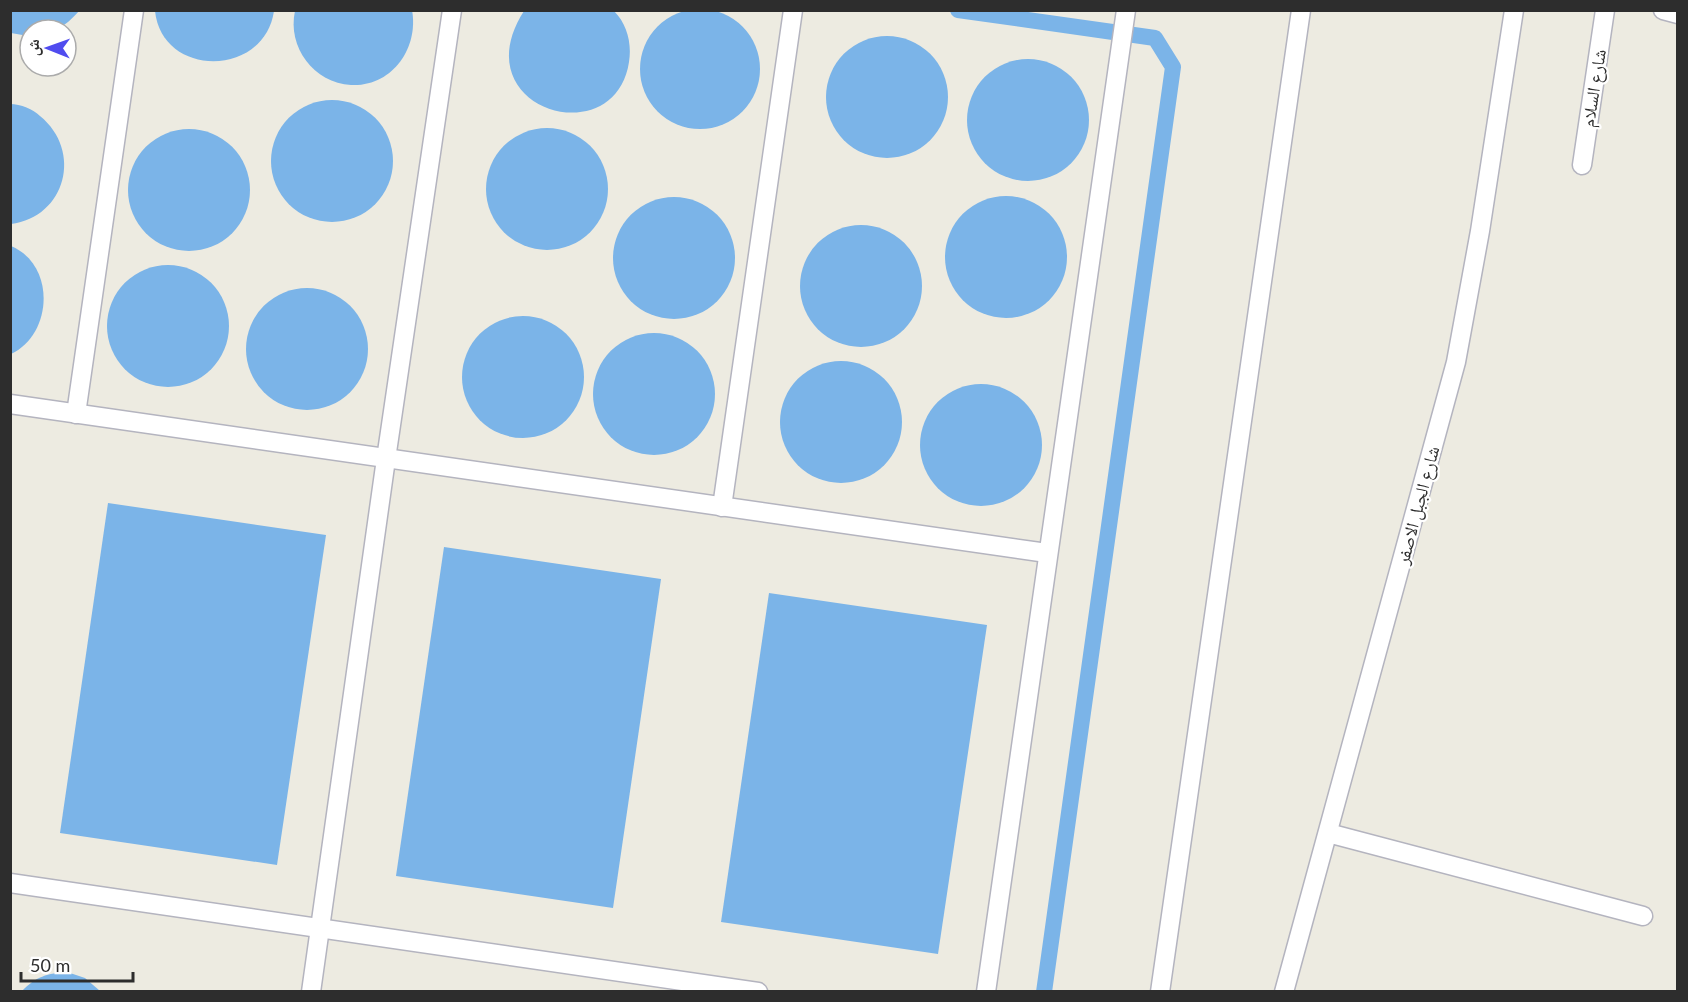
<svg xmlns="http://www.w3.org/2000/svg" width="1688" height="1002" font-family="Lato,'Noto Naskh Arabic',sans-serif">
<rect width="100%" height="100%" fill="#edebe1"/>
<!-- water -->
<g fill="#7bb4e8">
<circle cx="700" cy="69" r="60"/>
<path d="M412,10C419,48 392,87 351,85C314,83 287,47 295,11Z"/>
<path d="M10,11L11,10L79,11C61,31 56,30 30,30V36H28L11,33Z"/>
<path d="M155,11V10L274,11C264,78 162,78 155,11Z"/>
<path d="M614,11C627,24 632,43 629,62C615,155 461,109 524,11Z"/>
<circle cx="887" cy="97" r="61"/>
<circle cx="1028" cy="120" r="61"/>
<circle cx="332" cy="161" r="61"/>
<path d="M10,104C21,104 33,109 40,116C83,151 66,217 11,224Z"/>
<circle cx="547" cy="189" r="61"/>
<circle cx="189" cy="190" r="61"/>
<circle cx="1006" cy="257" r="61"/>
<circle cx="674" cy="258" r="61"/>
<circle cx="861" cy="286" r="61"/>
<path d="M11,246C56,265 53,334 11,354Z"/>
<circle cx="168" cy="326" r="61"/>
<circle cx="307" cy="349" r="61"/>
<circle cx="523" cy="377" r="61"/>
<circle cx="654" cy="394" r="61"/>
<circle cx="841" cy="422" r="61"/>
<circle cx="981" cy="445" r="61"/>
<polygon points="108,503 326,535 277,865 60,833"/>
<polygon points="444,547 661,579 613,908 396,876"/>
<polygon points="769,593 987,625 938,954 721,922"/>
<path d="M67,972L85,978L100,991H22C35,977 48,973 67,972Z"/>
</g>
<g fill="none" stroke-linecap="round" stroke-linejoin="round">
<!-- canal -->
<polyline stroke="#7bb4e8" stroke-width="16" points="958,10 1155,38 1173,67 1044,992"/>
<defs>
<g id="minor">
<polyline points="1663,10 1678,14"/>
<polyline points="1582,165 1605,10"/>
<polyline points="10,404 1047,553"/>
<polyline points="76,414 134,10"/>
<polyline points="722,507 793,10"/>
<polyline points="1328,833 1643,916"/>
<polyline points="10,883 758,992"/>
<polyline points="311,992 386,459 452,10"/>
<polyline points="986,992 1126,10"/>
<polyline points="1160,992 1301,10"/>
<polyline points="1284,992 1456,362 1480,231 1514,10"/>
</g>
</defs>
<!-- minor casing -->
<use href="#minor" stroke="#b4b4bf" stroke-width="21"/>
<!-- minor -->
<use href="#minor" stroke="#fff" stroke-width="18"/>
</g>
<g text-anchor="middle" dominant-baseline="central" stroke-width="4.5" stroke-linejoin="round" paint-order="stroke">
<!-- street labels -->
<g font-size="18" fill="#2d2d2d" stroke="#fff">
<text transform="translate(1593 88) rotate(-81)">شارع السلام</text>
<text transform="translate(1417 505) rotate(-75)">شارع الجبل الاصفر</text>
</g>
</g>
<!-- border -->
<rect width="1688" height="1002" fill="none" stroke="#2d2d2d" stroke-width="24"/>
<!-- north arrow -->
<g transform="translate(48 48) rotate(271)"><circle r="28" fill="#ffffff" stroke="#ababab" stroke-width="1.5"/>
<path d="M0-4.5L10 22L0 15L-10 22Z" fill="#504cef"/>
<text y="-9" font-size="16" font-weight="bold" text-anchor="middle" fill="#2d2d2d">ش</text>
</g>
<!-- scale -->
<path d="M21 972v9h112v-9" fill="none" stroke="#2d2d2d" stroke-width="3"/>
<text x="30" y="972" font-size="18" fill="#2d2d2d" stroke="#ffffff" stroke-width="4.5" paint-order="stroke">50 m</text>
</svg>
